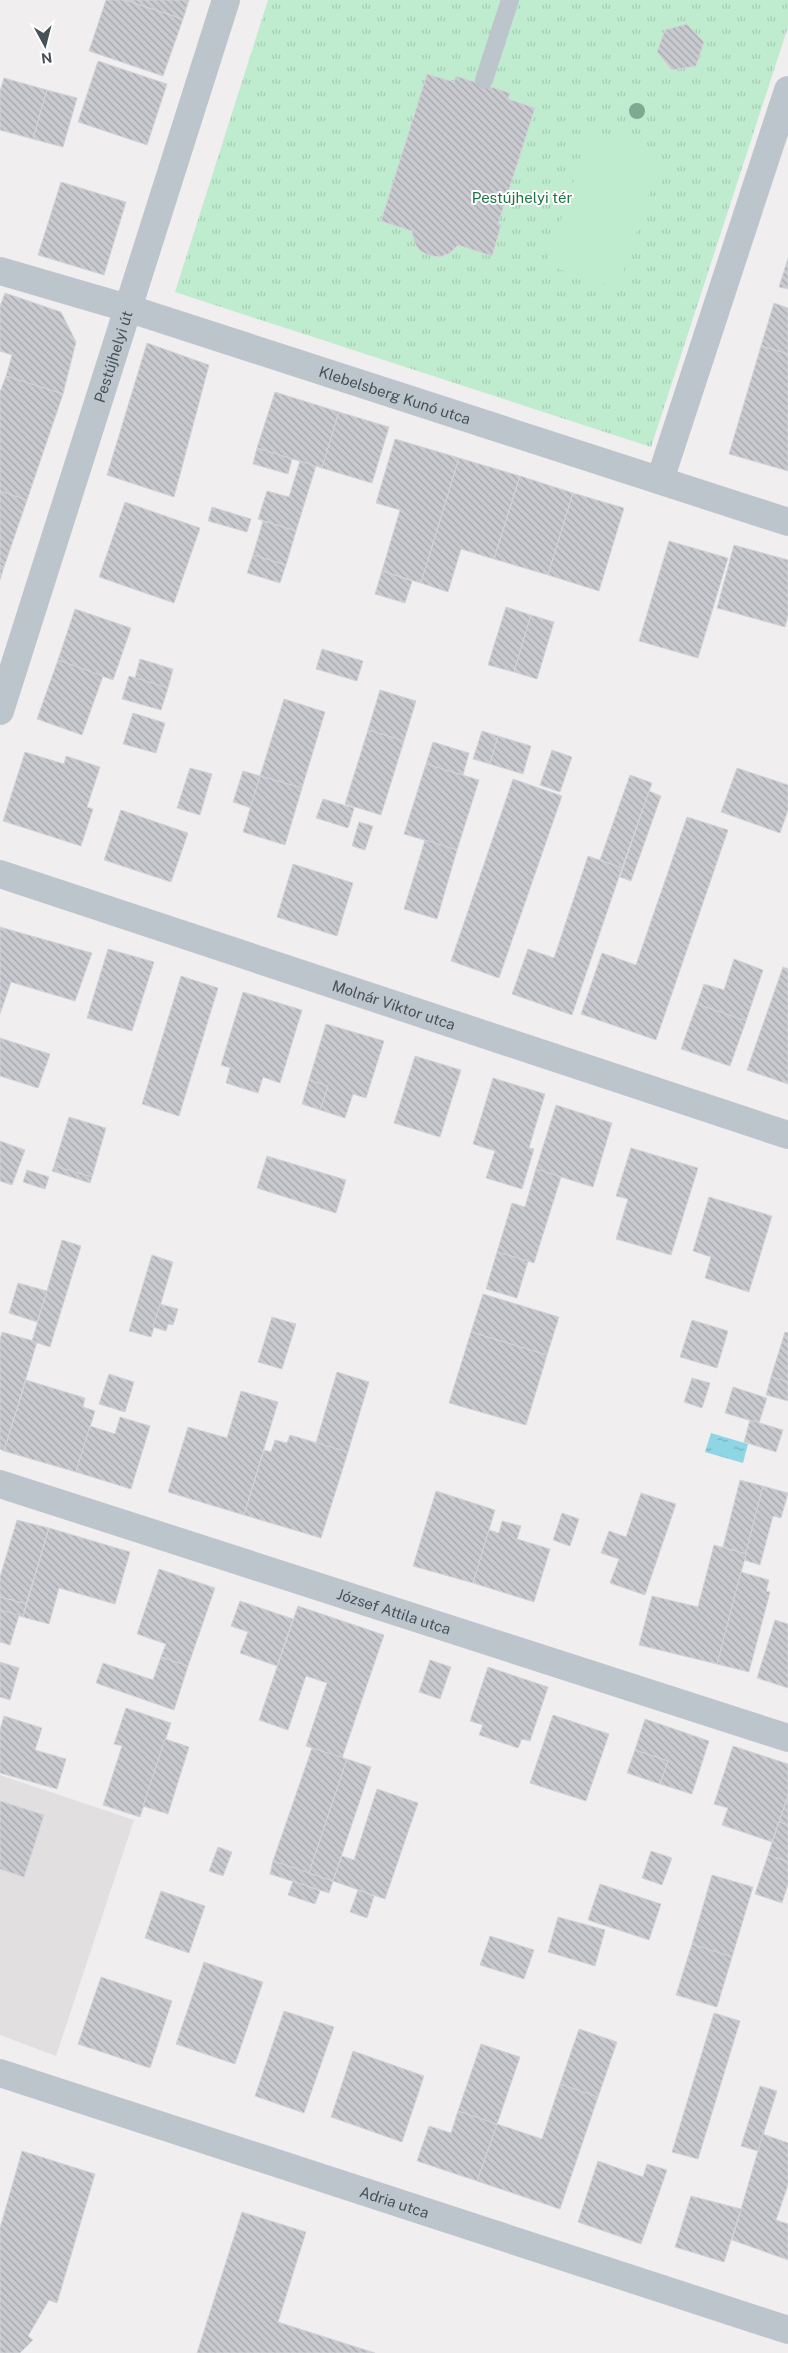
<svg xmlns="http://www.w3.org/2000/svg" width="788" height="2353" font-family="'Public Sans',sans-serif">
<defs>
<pattern id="park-tufts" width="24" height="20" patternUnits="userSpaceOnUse" patternTransform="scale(1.25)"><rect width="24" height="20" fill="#bfebce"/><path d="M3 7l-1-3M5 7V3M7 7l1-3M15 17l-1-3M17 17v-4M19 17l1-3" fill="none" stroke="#a6cbb3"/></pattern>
<pattern id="water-ripples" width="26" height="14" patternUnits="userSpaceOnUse" patternTransform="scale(1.25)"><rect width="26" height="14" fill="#8fd6e4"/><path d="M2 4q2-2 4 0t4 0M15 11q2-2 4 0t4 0" fill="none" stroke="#77b0bc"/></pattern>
<pattern id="building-back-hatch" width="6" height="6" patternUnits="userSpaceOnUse" patternTransform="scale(1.25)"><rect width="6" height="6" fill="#c8cad0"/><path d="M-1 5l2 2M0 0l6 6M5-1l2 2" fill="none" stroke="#a4a6ac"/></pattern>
</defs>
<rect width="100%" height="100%" fill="#f0eeee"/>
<!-- education -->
<polygon fill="#e1dfdf" points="0,1775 134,1820 56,2056 0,2035"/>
<!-- park -->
<polygon fill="url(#park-tufts)" points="268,0 788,0 788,27 651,447 175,292"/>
<!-- garden -->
<polygon fill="#bfebce" points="590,131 662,155 618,288 546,265"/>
<!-- water -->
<polygon fill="url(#water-ripples)" points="711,1433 748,1444 743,1463 705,1452"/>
<!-- building -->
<g fill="url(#building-back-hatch)" stroke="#d2d4d9">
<polygon points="106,0 125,0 183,19 163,76 89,51"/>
<polygon points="125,0 189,0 183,19"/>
<polygon points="687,24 704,42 696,66 672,70 657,52 665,30"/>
<polygon points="98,61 167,84 147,145 78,122"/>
<polygon points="427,74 454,82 456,76 510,93 508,99 535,108 498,224 501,225 492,256 458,245 450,253 440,257 428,255 419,250 414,241 412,231 381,221"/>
<polygon points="4,78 47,90 33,139 0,130 0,91"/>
<polygon points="47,90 77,98 63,147 33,139"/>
<polygon points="61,182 126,202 104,275 38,255"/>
<polygon points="788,258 788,289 779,287"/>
<polygon points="5,293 61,312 76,342 63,394 6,376 12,355 0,351 0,306"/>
<polygon points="774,303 788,308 788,354 761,346"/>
<polygon points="147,343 209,365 174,497 107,475"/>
<polygon points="761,346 788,354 788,471 729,454"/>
<polygon points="6,376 63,394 27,500 0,491 0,392"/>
<polygon points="275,392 339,412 322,468 257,448"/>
<polygon points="339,412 389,427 372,483 322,468"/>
<polygon points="395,439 459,458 421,583 382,571 400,510 376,503"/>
<polygon points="257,448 292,459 288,474 253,464"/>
<polygon points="459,458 520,476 494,559 461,549 448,592 421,583"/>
<polygon points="300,461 316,466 296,531 258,519 267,491 289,497"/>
<polygon points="520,476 573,493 548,575 494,559"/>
<polygon points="0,491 27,500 4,567 0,565"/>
<polygon points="573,493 624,508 599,591 548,575"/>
<polygon points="125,502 200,528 174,603 99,577"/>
<polygon points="212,507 251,519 247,532 208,521"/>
<polygon points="263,521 296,531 286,565 253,555"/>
<polygon points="669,541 728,558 698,658 639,641"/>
<polygon points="734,545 788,560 788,616 785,627 717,608"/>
<polygon points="253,555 286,565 280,583 247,573"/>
<polygon points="0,565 4,567 0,580"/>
<polygon points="382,571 412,581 405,603 375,594"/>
<polygon points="506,607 531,615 514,672 488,665"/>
<polygon points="75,609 131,628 113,680 58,660"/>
<polygon points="531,615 554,622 537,679 514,672"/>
<polygon points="322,649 363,661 357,681 316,669"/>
<polygon points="140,659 173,669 168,688 135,678"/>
<polygon points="58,660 103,676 82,735 37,719"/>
<polygon points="129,676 168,688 161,710 122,699"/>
<polygon points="380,690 416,701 404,741 368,730"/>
<polygon points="284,699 325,712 302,788 260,776"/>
<polygon points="133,713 165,723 156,753 123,744"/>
<polygon points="368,730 404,741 381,815 345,804"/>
<polygon points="482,731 498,736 490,764 473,759"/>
<polygon points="498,736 531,746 523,774 490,764"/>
<polygon points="433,742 469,753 463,775 426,764"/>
<polygon points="552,750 572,757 560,792 540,785"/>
<polygon points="25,752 64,764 66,756 100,767 87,807 93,809 81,846 3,821"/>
<polygon points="426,764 479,780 457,850 404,834"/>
<polygon points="190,768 212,774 200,815 177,808"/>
<polygon points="737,768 788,785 788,810 780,833 721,812"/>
<polygon points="243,771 260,776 251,808 233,802"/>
<polygon points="630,775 652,783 622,868 600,860"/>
<polygon points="260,776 302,788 285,845 243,832"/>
<polygon points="513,779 562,796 499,978 451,961"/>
<polygon points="649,791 661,796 631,881 620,877"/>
<polygon points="323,799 354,808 348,828 316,818"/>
<polygon points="121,810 188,833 171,882 104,860"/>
<polygon points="687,817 728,830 656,1040 581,1014 602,953 636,965"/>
<polygon points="359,822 373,826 365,850 352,846"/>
<polygon points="425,840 457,850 437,919 404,909"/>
<polygon points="588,856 622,868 572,1015 512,994 528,949 554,958"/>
<polygon points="293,864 353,883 337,936 277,917"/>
<polygon points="0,927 92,953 75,1001 11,982 0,1014"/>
<polygon points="108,949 154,962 132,1031 87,1018"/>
<polygon points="734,959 763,970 746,1021 697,1004 704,984 724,990"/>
<polygon points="783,967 788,969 788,1084 747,1070"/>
<polygon points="181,976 218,988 179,1116 142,1104"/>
<polygon points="243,992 302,1010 280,1083 263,1077 258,1093 226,1083 230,1068 221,1065"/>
<polygon points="697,1004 746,1021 730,1066 681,1049"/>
<polygon points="326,1024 384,1041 366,1098 353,1094 345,1118 320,1110 328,1086 309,1080"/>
<polygon points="0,1038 50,1054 38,1088 0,1076"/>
<polygon points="415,1056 461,1070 440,1137 394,1123"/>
<polygon points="493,1078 545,1094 529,1148 534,1149 522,1189 486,1178 495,1151 473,1144"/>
<polygon points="309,1080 328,1086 320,1110 302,1104"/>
<polygon points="556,1105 612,1123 593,1187 536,1169"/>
<polygon points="69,1117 106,1128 92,1177 54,1166"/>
<polygon points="0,1141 25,1150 12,1185 0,1181"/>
<polygon points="631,1148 698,1168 671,1255 616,1239 628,1199 616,1196"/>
<polygon points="267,1156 346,1180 336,1213 257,1188"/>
<polygon points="54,1166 92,1177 90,1183 52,1171"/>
<polygon points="536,1169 561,1177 534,1263 497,1252 512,1203 525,1207"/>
<polygon points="27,1170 49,1177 45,1189 23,1182"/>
<polygon points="709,1197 772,1216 749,1292 705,1278 711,1257 693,1251"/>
<polygon points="62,1240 81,1246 50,1347 32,1341"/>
<polygon points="497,1252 528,1261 517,1298 486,1289"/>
<polygon points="152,1255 173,1262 151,1337 129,1331"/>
<polygon points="18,1283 47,1291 37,1322 9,1313"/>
<polygon points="483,1294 559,1317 547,1355 471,1332"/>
<polygon points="160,1304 178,1309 173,1325 168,1324 166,1331 153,1327"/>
<polygon points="272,1317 296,1324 282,1369 258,1362"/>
<polygon points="692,1320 728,1331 717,1368 680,1357"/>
<polygon points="2,1332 37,1342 4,1451 0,1449 0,1340"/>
<polygon points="471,1332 547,1355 526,1425 449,1403"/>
<polygon points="785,1332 788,1333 788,1382 771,1377"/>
<polygon points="337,1372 369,1382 348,1452 316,1443"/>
<polygon points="109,1374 134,1382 125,1412 99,1404"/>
<polygon points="771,1377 788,1382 788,1401 766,1395"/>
<polygon points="692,1378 710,1383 702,1408 684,1402"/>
<polygon points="26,1380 85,1398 83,1407 95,1411 76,1472 4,1451"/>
<polygon points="733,1387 767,1398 759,1423 725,1413"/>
<polygon points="241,1391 278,1402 244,1515 168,1492 188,1427 227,1438"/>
<polygon points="120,1417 150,1426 131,1489 76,1472 90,1426 115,1434"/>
<polygon points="750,1420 783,1430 776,1452 744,1442"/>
<polygon points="290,1435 348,1452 321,1538 244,1515 264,1450 271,1452 275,1440 287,1443"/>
<polygon points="740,1480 763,1486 746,1554 723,1547"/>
<polygon points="763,1486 788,1493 781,1518 773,1516 760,1565 744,1560"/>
<polygon points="436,1491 495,1510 473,1583 413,1566"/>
<polygon points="641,1493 676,1504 645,1595 610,1583 619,1559 601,1553 609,1531 626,1537"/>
<polygon points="562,1513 579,1519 570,1546 553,1540"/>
<polygon points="17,1520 49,1528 26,1604 0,1597 0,1577"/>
<polygon points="502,1521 521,1526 517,1539 550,1549 534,1602 473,1583 489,1530 499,1533"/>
<polygon points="49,1528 130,1552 115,1604 59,1588 49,1624 23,1617"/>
<polygon points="714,1545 746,1554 717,1664 639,1645 652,1596 698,1607"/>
<polygon points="159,1569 215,1588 188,1666 161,1657 166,1644 137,1634"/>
<polygon points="741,1572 769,1580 766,1591 770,1592 749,1672 717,1664"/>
<polygon points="0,1597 26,1604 23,1617 0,1610"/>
<polygon points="240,1601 293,1619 277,1666 240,1653 248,1632 231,1626"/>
<polygon points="298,1606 384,1635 342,1758 306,1746 327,1683 306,1676 288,1730 259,1720"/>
<polygon points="0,1610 19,1615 10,1645 0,1642"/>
<polygon points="775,1620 788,1624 788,1688 757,1678"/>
<polygon points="161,1657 188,1666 174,1710 96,1683 103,1663 153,1680"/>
<polygon points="430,1660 451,1667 440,1699 419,1692"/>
<polygon points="0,1662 19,1668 10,1700 0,1697"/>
<polygon points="488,1667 548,1687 530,1741 522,1739 518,1748 479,1735 483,1725 470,1721"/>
<polygon points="126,1708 171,1723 140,1817 103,1805 122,1746 114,1744"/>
<polygon points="553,1715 609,1734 586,1801 530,1783"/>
<polygon points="4,1716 42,1728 35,1750 66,1759 57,1789 0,1773 0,1730"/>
<polygon points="645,1719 709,1741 692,1794 660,1784 668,1761 635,1750"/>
<polygon points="165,1739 189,1747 168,1814 143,1806"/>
<polygon points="733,1746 788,1764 788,1796 772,1842 722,1825 728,1808 714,1804"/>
<polygon points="312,1748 347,1759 309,1873 273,1861"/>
<polygon points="635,1750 668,1761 660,1784 627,1773"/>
<polygon points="347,1759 371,1767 333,1881 309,1873"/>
<polygon points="377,1789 418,1803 385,1899 333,1881 342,1856 354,1860"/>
<polygon points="788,1796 788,1825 779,1822"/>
<polygon points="0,1801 44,1815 24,1877 0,1869"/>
<polygon points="779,1822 788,1825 788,1862 768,1855"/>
<polygon points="218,1847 232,1852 223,1876 209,1871"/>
<polygon points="651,1851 672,1858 662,1885 642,1878"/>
<polygon points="768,1855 788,1862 788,1884 782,1903 755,1894"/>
<polygon points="273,1861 333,1881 329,1893 270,1874"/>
<polygon points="712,1875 753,1887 732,1957 692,1944"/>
<polygon points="293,1881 320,1891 315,1904 288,1895"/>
<polygon points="600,1884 661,1904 649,1940 588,1920"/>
<polygon points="358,1890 374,1896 367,1918 350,1912"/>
<polygon points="161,1891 205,1906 189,1953 145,1938"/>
<polygon points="558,1917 605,1930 595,1966 548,1952"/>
<polygon points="490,1936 534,1950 524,1979 480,1965"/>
<polygon points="692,1944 732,1957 717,2007 676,1995"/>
<polygon points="204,1962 263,1982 235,2064 176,2044"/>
<polygon points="101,1977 172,2001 150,2068 78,2044"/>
<polygon points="284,2011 334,2027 304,2113 255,2096"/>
<polygon points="714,2013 740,2021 698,2159 672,2152"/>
<polygon points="579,2029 617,2042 598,2097 560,2084"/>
<polygon points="481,2044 520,2057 497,2124 458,2111"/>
<polygon points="353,2051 424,2076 402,2142 331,2117"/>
<polygon points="560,2084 598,2097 560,2209 477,2181 497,2124 542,2139"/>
<polygon points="760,2086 777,2091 758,2151 741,2146"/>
<polygon points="458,2111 497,2124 477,2181 417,2161 429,2126 451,2133"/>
<polygon points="763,2134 788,2143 788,2185 776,2220 788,2224 788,2260 732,2240"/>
<polygon points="22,2151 95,2174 57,2303 49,2300 28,2336 33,2340 20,2353 0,2353 0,2228"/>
<polygon points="598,2161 643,2177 647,2164 667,2170 641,2244 578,2222"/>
<polygon points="691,2196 741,2209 724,2262 675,2247"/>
<polygon points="242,2212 306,2232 278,2322 375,2353 197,2353"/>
</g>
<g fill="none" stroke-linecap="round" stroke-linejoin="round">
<!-- service -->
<polyline stroke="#bdc5cc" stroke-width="18" points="484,80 510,0"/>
<!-- minor -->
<g stroke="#bdc5cc" stroke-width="28">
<path id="s1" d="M0,271L127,308L788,522"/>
<polyline points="660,480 788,90"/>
<path id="s2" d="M0,711L226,0"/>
<path id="s3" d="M0,874L788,1135"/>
<path id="s4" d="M0,1484L788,1738"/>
<path id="s5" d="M0,2073L788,2330"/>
</g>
</g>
<!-- trees -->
<circle fill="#7cab92" cx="637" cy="111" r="8"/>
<g text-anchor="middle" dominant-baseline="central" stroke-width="4" stroke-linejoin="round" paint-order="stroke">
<!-- park labels -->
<g font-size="15" fill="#1e7446" stroke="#fff">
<text x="522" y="197">Pestújhelyi tér</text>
</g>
<!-- street labels -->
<g font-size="15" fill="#475159" stroke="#fff">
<text stroke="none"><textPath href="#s2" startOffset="372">Pestújhelyi út</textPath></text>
<text stroke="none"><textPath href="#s1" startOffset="414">Klebelsberg Kunó utca</textPath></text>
<text stroke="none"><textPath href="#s3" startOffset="415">Molnár Viktor utca</textPath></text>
<text stroke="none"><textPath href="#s4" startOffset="414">József Attila utca</textPath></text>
<text stroke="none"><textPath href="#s5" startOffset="415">Adria utca</textPath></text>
</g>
</g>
<!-- north arrow -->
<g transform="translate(45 45) rotate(173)" stroke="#ffffff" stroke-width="4" paint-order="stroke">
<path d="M0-4L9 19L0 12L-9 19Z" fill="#475159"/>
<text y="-8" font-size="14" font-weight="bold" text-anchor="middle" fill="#475159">N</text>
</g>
</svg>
